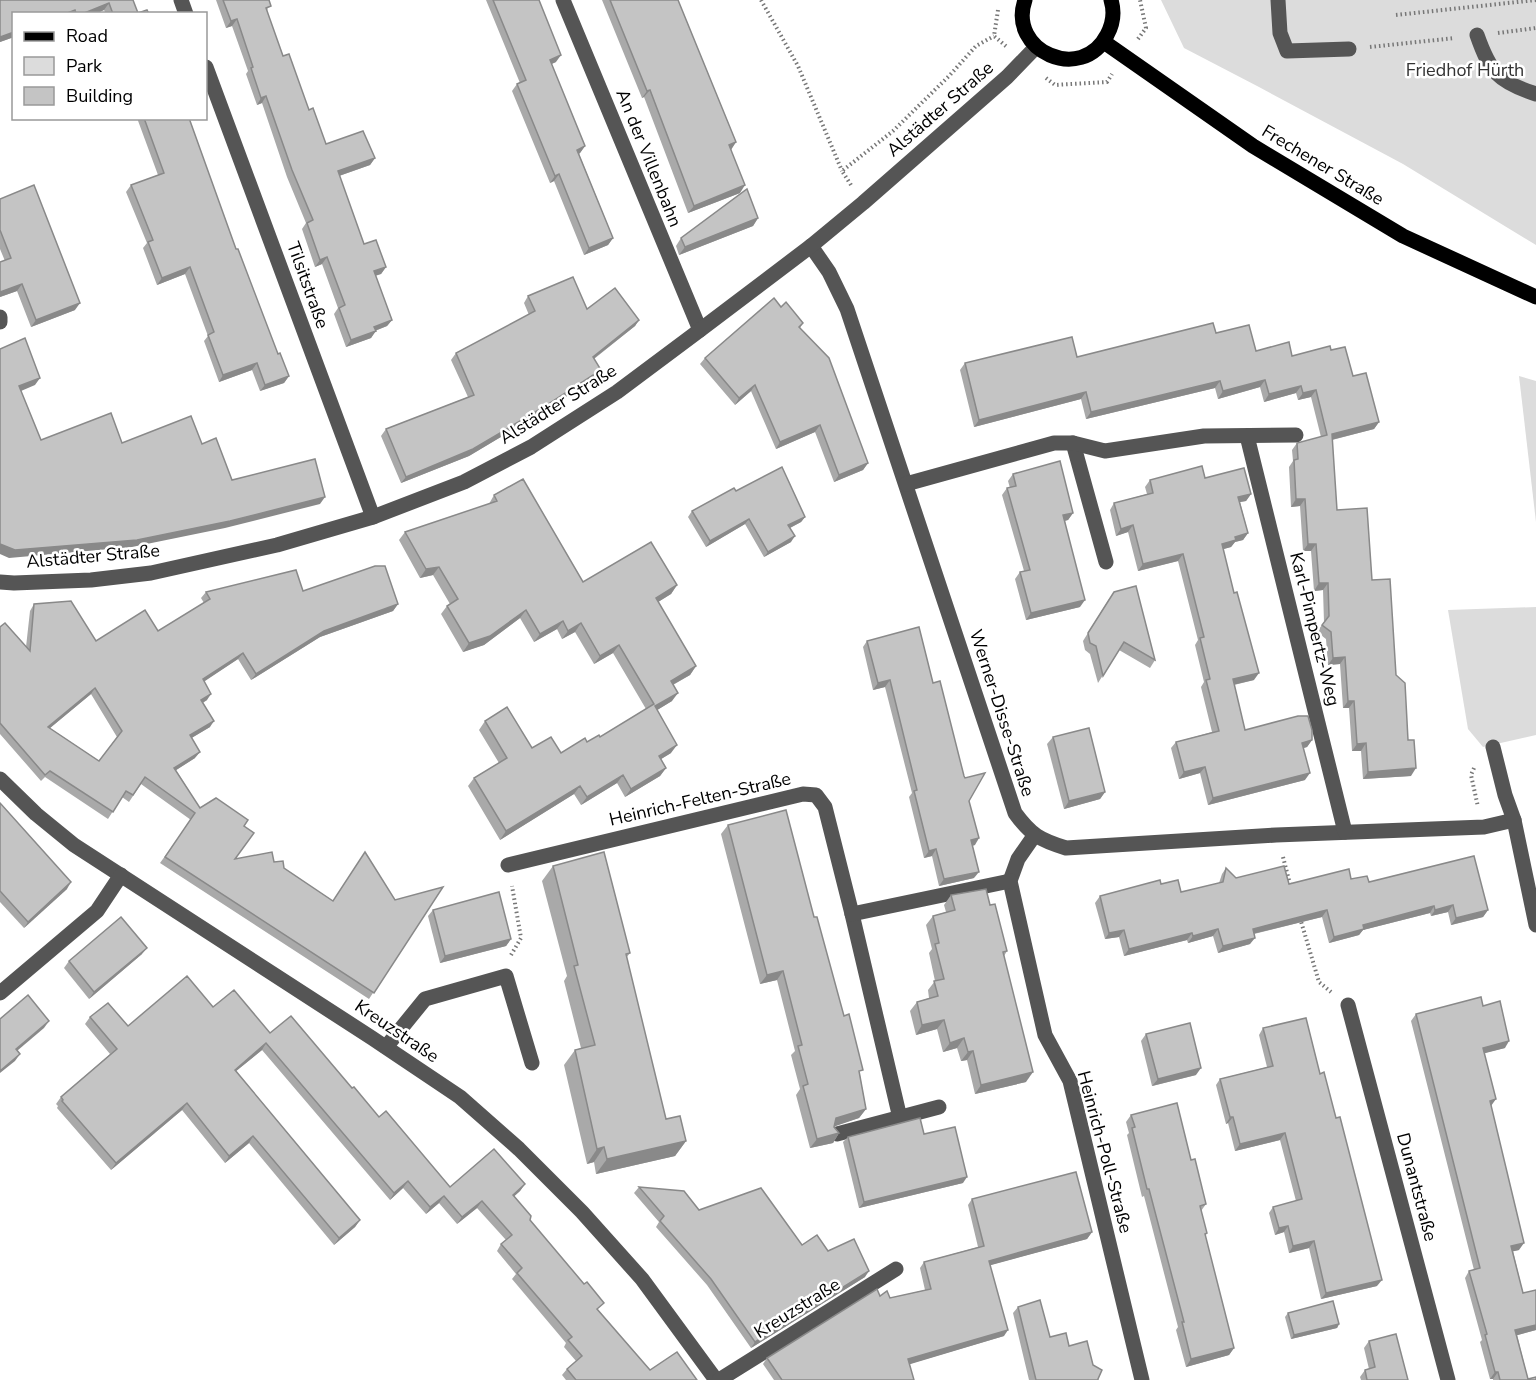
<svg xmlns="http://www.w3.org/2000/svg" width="1536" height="1380" font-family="'Nunito Sans',sans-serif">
<rect width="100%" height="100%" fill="#fff"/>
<!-- green -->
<g fill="#dcdcdc">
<polygon points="1161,0 1536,0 1536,245 1403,164 1259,87 1184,48"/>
<polygon points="1519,376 1536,381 1536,522"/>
<polygon points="1536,607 1536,735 1483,747 1468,729 1448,610"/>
</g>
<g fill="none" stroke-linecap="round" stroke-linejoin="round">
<!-- path -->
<g stroke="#777" stroke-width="4" stroke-dasharray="1.5 3" stroke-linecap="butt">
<polyline points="761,0 798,66 842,171"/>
<polyline points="998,10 994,36 1007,47"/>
<polyline points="1396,15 1536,0"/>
<polyline points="1498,33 1536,28"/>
<polyline points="1138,39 1146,28 1140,0"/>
<polyline points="1370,47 1455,38"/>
<polyline points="1046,78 1055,85 1107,82 1112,74"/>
<polyline points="851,185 842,171 893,131 950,75 976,46 994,36"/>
<polyline points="1474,768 1471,775 1478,807"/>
<polyline points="1283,857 1291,888"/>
<polyline points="1300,918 1319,982 1331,992"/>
<polyline points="511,955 521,938 512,886"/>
</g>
<!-- minor -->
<g stroke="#555" stroke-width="15">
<polyline points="181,0 186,14"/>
<polyline points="563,0 700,330"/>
<polyline points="1278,0 1280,33 1287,51 1349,49"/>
<path d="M1477,35C1490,72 1498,82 1536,94"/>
<polyline points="206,67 373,517"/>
<path d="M811,246L829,272L847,309L1015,813C1031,835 1040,840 1066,848L1276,835L1484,827L1514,820"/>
<polyline points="0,317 0,322"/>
<polyline points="1247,436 1345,832"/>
<polyline points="1073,443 1106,562"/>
<polyline points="906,484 1054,443 1073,443 1105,451 1204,436 1296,435"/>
<polyline points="0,582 14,583 91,580 151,573 277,545 373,517 464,482 531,447 617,392 700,330 811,246 863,203 1007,77 1036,47"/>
<polyline points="1493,747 1505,795 1514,820 1536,925"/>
<polyline points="0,779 36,814 74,845 372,1038 460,1097 519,1149 582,1212 642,1279 716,1380"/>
<polyline points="1034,836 1018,859 1010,881 1045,1035 1070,1081 1142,1380"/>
<polyline points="508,865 803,794 816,795 825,807 852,914 900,1118"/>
<polyline points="852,914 1010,881"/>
<polyline points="0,993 97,911 121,875"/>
<polyline points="1348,1005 1448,1380"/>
<polyline points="386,1047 425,999 506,976 532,1063"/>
<polyline points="837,1134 939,1107"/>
<polyline points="719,1380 896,1269"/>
</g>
<!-- major -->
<g stroke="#000" stroke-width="15">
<path d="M1025,0C1007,51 1082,84 1107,35C1113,24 1115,13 1111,0"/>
<polyline points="1104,42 1253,146 1403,236 1536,297"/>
</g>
</g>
<!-- wall -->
<g fill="#a9a9a9" fill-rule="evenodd">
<polygon points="0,0 133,0 138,13 149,14 106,14 104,10 95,14 14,14 14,37 0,42"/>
<polygon points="216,0 269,0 267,12 283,56 326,144 375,158 370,165 339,176 364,244 386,267 381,274 375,275 392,320 387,326 375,331 371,338 346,347 334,314 338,308 322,264 315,267 302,229 306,223 287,177 262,103 257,105 246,74 248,71 232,26 226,28"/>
<polygon points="486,0 539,0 556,62 551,64 585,146 580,153 579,154 613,238 608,245 584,255 554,181 550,183 512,91 517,84 520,83"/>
<polygon points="602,0 678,0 736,142 731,149 740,193 688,213 644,97 642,98"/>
<polygon points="137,118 189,118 236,249 278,354 289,376 284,383 260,391 252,370 219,382 204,341 208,336 185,274 157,285 143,248 147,243 126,192 131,185 158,175"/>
<polygon points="0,199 75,310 31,327 17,291 0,297 0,262 5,261 0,249"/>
<polygon points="758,218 753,226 679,255 676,246 681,238"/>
<polygon points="528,296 639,320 635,326 594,359 601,370 597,376 543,412 469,456 401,483 381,436 386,429 468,397 451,360 456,353 529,315 524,303"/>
<polygon points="781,307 803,323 800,328 868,463 863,470 834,482 815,432 776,449 751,391 735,405 700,364 705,358"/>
<polygon points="1216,333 1256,351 1292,356 1331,350 1353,376 1379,422 1374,429 1332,440 1337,510 1372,580 1396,675 1411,776 1363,779 1361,751 1352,751 1349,708 1343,708 1340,664 1328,665 1326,639 1317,632 1324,622 1323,590 1314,591 1311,551 1303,551 1300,506 1291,507 1289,467 1293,461 1292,450 1297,443 1321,437 1311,397 1298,400 1296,393 1264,402 1260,387 1218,399 1215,388 1086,419 1081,399 974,427 960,370 965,363 1077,357"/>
<polygon points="1013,474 1073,513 1068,520 1065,521 1080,607 1026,620 1015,579 1020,572 1024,571 1002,495 1007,488 1010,488 1008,481"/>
<polygon points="1205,478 1251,494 1246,501 1240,502 1248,533 1243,540 1235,542 1231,547 1223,549 1254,680 1234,685 1245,730 1312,740 1307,747 1303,748 1305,780 1208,805 1200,773 1179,779 1171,748 1176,742 1212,732 1201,687 1204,682 1195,645 1198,640 1178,561 1138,571 1128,532 1116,536 1110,510 1114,503 1147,494 1145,487 1150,480"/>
<polygon points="736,491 805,517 801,522 790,528 791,542 764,557 745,524 706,547 688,517 692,511"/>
<polygon points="494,495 583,582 677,585 671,594 658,602 696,666 690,675 673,685 672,701 657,710 671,753 661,759 666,768 660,776 625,797 617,783 581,805 574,794 500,840 468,786 474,778 499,763 479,730 485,721 532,748 561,753 600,737 646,709 613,653 594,664 575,632 562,639 557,629 534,642 520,618 484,645 463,652 441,614 447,606 450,604 433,575 420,578 399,540 405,532 489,504"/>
<path d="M303,591L398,604L393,611L320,637L251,680L238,659L204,681L207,700L203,703L210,727L191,738L195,758L176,770L200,808L244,826L235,859L274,862L333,901L395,900L443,887L369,999L160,863L191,820L141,784L129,802L122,797L108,819L45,777L41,781L0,734V627L26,647L30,611L34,604L96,641L158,631L204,603L201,598L206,592ZM91,694L117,737L99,761L50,728Z"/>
<polygon points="1109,599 1155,660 1150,668 1119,650 1098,683 1090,654 1085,650 1083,641"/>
<polygon points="867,641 933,683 969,801 975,845 972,846 974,878 939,886 932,856 924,858 909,797 912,793 885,687 873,690 863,647"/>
<polygon points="1053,737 1105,792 1100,799 1064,809 1047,744"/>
<polygon points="0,803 67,889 24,928 0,902"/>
<polygon points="728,825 814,917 860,1075 866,1109 859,1118 834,1126 839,1133 833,1143 810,1148 796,1095 800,1089 791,1055 795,1051 777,980 760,984 721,834"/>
<polygon points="553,866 630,953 626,958 666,1119 686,1141 675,1156 596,1174 594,1162 587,1164 564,1065 575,1050 581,1048 564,981 567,976 542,881"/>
<polygon points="1226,868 1236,878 1289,884 1351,879 1369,882 1488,910 1483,917 1451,925 1448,912 1431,916 1430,913 1363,930 1359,935 1329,943 1322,917 1254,934 1250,944 1218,953 1213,936 1188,943 1187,940 1124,956 1119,937 1105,939 1095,903 1100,896 1161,884 1181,892 1219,883 1222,874"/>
<polygon points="951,895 990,905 1007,951 1004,956 1026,1082 975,1094 967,1060 961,1061 957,1048 943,1052 937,1029 916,1035 910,1011 917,1002 929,998 928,990 935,981 929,953 932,949 926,925 933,916 946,912 944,905"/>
<polygon points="433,910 511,939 506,946 440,963 428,916"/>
<polygon points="142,954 89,999 64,968 69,961"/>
<polygon points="1483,1006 1505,1048 1484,1053 1491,1106 1519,1250 1513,1251 1523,1293 1536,1290 1536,1330 1517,1335 1528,1379 1536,1380 1493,1380 1493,1379 1490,1379 1480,1342 1482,1340 1465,1278 1469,1271 1474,1270 1411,1021 1416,1014"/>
<polygon points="213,1007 270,1033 352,1088 379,1117 450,1187 525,1184 520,1191 514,1196 530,1220 598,1310 650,1370 697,1380 566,1380 562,1375 567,1369 576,1361 564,1347 566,1343 512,1279 516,1274 497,1251 501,1244 506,1240 477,1208 457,1224 439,1203 426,1214 403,1188 390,1200 262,1050 236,1071 360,1220 355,1227 334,1245 249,1143 225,1163 182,1110 111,1170 57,1108 58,1106 56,1104 61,1097 110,1054 85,1024 90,1017 128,1026"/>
<polygon points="1263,1028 1320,1074 1377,1286 1321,1299 1309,1248 1289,1253 1284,1232 1275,1235 1269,1213 1273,1207 1296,1201 1280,1140 1235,1151 1228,1123 1226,1124 1216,1085 1220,1079 1267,1067 1259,1035"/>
<polygon points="1146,1034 1196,1075 1152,1086 1141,1041"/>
<polygon points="1131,1115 1191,1160 1206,1204 1201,1211 1207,1233 1205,1236 1234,1348 1229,1355 1186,1367 1176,1330 1178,1327 1144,1196 1142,1197 1127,1135 1129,1133 1126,1122"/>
<polygon points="924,1134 963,1183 859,1208 843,1142 848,1137"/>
<polygon points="639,1187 699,1210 802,1245 828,1251 865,1277 751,1348 707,1285 656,1227 659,1222 634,1193"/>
<polygon points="972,1199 1092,1232 1087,1239 990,1265 1004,1336 909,1364 914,1380 774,1380 763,1364 767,1358 880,1296 890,1298 925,1290 920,1268 924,1262 978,1247 968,1205"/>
<polygon points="1018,1307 1050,1337 1069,1346 1093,1365 1098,1380 1029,1380 1013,1313"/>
<polygon points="1288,1313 1339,1324 1337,1328 1291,1339 1285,1317"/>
<polygon points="1369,1341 1408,1380 1361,1380 1360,1377 1365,1370 1369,1369 1364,1348"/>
</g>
<!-- shaded-wall -->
<g fill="#898989">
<polygon points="109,3 104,10 95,14 82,14"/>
<polygon points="237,19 232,26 226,28 231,21"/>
<polygon points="14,32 14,37 0,42 0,37"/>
<polygon points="561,55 556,62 545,67 550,60"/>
<polygon points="650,90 644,97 642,98 647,91"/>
<polygon points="266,96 262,103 257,105 261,98"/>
<polygon points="736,142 731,150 729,145"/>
<polygon points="585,146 580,153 572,157 577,150"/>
<polygon points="375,158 370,165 333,178 338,171"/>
<polygon points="559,174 554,181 550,183 555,176"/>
<polygon points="745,185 740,193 688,213 694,206"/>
<polygon points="758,218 753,226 679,255 685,247"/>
<polygon points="613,238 608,245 584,255 589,248"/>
<polygon points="327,257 322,264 315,267 320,260"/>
<polygon points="190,267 185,274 157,285 162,278"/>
<polygon points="386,267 381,274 369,278 374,271"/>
<polygon points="22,284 17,291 0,297 0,292"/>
<polygon points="80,303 75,310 31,327 36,320"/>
<polygon points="392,320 387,326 369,333 374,327"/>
<polygon points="639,320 635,326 588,363 593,357"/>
<polygon points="376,331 371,338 346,347 351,340"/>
<polygon points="257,363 252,370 219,382 223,375"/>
<polygon points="601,370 597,376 543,412 469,456 401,483 406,477"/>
<polygon points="289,376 284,383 260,391 265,385"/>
<polygon points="40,378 35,385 14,394 19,386"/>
<polygon points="1265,380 1260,387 1218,399 1223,391"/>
<polygon points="1220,381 1215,388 1086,419 1091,412"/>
<polygon points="755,385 751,391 735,405 739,398"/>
<polygon points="1301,386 1296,393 1264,402 1269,394"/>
<polygon points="1316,390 1311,397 1298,400 1303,393"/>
<polygon points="1086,392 1081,399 974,427 979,420"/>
<polygon points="1379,422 1374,429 1327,441 1332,434"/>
<polygon points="820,425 815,432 776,449 780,442"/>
<polygon points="868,463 863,470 834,482 839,475"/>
<polygon points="1251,494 1246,501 1234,503 1238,497"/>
<polygon points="325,497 320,504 225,528 132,547 9,558 0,554 0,544"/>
<polygon points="1296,499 1305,499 1300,506 1291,507"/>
<polygon points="1073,513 1068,520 1058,522 1063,515"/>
<polygon points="805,517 801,522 784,531 788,525"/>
<polygon points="749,519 745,524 706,547 710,541"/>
<polygon points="1133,525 1128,532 1116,536 1121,529"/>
<polygon points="1248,533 1243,540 1235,542 1231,547 1217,551 1222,544 1235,537"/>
<polygon points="795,536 791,542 764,557 768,552"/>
<polygon points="1308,544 1316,544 1311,551 1303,551"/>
<polygon points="1183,554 1178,561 1138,571 1143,564"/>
<polygon points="439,567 433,575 420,578 426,569"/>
<polygon points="1319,583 1328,583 1323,590 1314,591"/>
<polygon points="677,585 671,594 650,607 656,598"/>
<polygon points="1085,600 1080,607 1026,620 1031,613"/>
<polygon points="398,604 393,611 320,637 251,680 256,674 324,631"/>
<polygon points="526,610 520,618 484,645 463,652 469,643"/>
<polygon points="563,621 557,629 534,642 540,634"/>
<polygon points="581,623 575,632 562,639 568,631"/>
<polygon points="619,645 613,653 594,664 600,656"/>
<polygon points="243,653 238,659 199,685 203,679"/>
<polygon points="1345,657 1340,664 1328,665 1333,658"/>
<polygon points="696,666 690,675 665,689 671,681"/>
<polygon points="1259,673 1254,680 1228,686 1233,679"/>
<polygon points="890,680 885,687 873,690 878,683"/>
<polygon points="95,688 91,694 44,733 48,727"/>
<polygon points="678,693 672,701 649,715 655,706"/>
<polygon points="211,694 207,700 196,706 201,700"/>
<polygon points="1348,701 1354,701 1349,708 1343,708"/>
<polygon points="214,721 210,727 185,742 190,735"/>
<polygon points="1312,740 1307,747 1297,750 1302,743"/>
<polygon points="1366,743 1361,751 1352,751 1357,744"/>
<polygon points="677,745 671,753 653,764 659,756"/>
<polygon points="200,752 195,758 170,774 174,768"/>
<polygon points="1205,767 1200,773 1179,779 1184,772"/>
<polygon points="666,768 660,776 625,797 631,789"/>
<polygon points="1416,768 1411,776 1363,779 1368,772"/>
<polygon points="1310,773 1305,780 1208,805 1213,798"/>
<polygon points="623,775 617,783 581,805 587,797"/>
<polygon points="580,786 574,794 500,840 506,831"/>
<polygon points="1105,792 1100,799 1064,809 1069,801"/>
<polygon points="979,838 975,845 966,847 971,840"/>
<polygon points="936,849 932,856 924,858 929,851"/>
<polygon points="979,872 974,878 939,886 944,879"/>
<polygon points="71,882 67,889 24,928 28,922"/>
<polygon points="1453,905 1448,912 1431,916 1435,910"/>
<polygon points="1434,906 1430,913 1363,930 1359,935 1329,943 1334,937 1363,925"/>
<polygon points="1327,910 1322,917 1248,935 1253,929"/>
<polygon points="1488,910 1483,917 1451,925 1456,918"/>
<polygon points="1218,929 1213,936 1188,943 1193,936"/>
<polygon points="1124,930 1119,937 1105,939 1109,933"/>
<polygon points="1192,933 1187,940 1124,956 1129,949"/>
<polygon points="1255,938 1250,944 1218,953 1223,946"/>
<polygon points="511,939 506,946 440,963 445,956"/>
<polygon points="147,948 142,954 89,999 94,992"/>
<polygon points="783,971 777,980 760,984 767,975"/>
<polygon points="944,1020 937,1029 916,1035 922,1025"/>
<polygon points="49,1021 44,1028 11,1056 16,1049"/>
<polygon points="964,1038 957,1048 943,1052 950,1043"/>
<polygon points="1509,1041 1505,1048 1478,1055 1483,1048"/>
<polygon points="266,1043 262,1050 230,1076 235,1070"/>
<polygon points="973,1051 967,1060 961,1061 968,1052"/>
<polygon points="20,1054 15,1061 0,1073 0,1071"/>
<polygon points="1201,1068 1196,1075 1152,1086 1158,1079"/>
<polygon points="1033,1072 1026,1082 975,1094 981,1085"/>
<polygon points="1496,1099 1491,1106 1490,1101"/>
<polygon points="187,1103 182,1110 111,1170 116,1163"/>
<polygon points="866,1109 859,1118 830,1128 836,1118"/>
<polygon points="1230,1117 1233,1117 1228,1123 1226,1124"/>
<polygon points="839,1133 833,1143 810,1148 817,1139"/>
<polygon points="1285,1133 1280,1140 1235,1151 1240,1144"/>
<polygon points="253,1136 249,1143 225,1163 229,1156"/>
<polygon points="686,1141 675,1156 596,1174 607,1159"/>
<polygon points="604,1147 594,1162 587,1164 597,1149"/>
<polygon points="967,1177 963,1183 859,1208 864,1202"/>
<polygon points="408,1181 403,1188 390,1200 394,1193"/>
<polygon points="525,1184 520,1191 508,1202 513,1195"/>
<polygon points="444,1196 439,1203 426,1214 430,1207"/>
<polygon points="482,1201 477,1208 457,1224 462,1217"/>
<polygon points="360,1220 355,1227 334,1245 339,1238"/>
<polygon points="1288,1226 1284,1232 1275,1235 1279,1228"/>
<polygon points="1092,1232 1087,1239 984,1267 989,1261"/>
<polygon points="1314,1241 1309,1248 1289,1253 1293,1246"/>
<polygon points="1524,1243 1519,1250 1506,1253 1511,1246"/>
<polygon points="869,1271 865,1277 751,1348 755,1342"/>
<polygon points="1382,1280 1377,1286 1321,1299 1326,1293"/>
<polygon points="1339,1324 1337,1328 1291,1339 1294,1335"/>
<polygon points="1536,1325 1536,1330 1511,1337 1515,1330"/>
<polygon points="1008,1330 1004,1336 904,1366 908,1359"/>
<polygon points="1234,1348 1229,1355 1186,1367 1191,1359"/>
<polygon points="1495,1372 1498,1372 1493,1379 1490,1379"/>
</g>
<!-- building -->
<g fill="#c4c4c4" stroke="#898989" stroke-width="1.5" fill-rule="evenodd">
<polygon points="0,0 133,0 138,13 147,10 149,14 113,14 109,3 82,14 76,14 75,10 65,14 14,14 14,32 0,37"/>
<polygon points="223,0 269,0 271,6 266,8 283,56 289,54 309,110 313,108 326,144 363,131 375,158 338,171 364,244 376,240 386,267 374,271 392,320 374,327 376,331 351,340 339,308 345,305 327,257 320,260 307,223 313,220 292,170 266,96 261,98 251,68 253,67 237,19 231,21"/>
<polygon points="493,0 539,0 561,55 550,60 585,146 577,150 613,238 589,248 559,174 555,176 517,84 526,80"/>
<polygon points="610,0 678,0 736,142 729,145 745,185 694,206 650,90 647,91"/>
<polygon points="144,118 189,118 236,249 238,249 278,354 280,353 289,376 265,385 257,363 223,375 208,335 214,332 190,267 162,278 148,242 153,240 131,185 164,173"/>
<polygon points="34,185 80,303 36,320 22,284 0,292 0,262 11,258 0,230 0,199"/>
<polygon points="747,189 758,218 685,247 681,238"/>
<polygon points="573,277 587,309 615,288 639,320 593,357 601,370 547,405 473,449 406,477 386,429 474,395 456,353 535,311 528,296"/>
<polygon points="774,298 781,307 786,302 803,323 799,327 829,358 868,463 839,475 820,425 780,442 755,385 739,398 705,358"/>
<polygon points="1213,323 1216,333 1249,325 1256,351 1289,342 1292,356 1330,346 1331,350 1345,347 1353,376 1366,373 1379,422 1332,434 1337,510 1367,508 1372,580 1390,579 1396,675 1405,683 1408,740 1414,740 1416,768 1368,772 1366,743 1357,744 1354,701 1348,701 1345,657 1333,658 1331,632 1322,625 1329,616 1328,583 1319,583 1316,544 1308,544 1305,499 1296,499 1294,460 1298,459 1297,443 1327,435 1316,390 1303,393 1301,386 1269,394 1265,380 1223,391 1220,381 1091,412 1086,392 979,420 965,363 1072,337 1077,357"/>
<polygon points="25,338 40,378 19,386 41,440 111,413 122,443 191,416 202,444 216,438 232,480 315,459 325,497 230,521 137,540 15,550 0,544 0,349"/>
<polygon points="1060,461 1073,513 1063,515 1085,600 1031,613 1020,572 1030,570 1007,488 1016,486 1013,474"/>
<polygon points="1202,466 1205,478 1244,468 1251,494 1238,497 1248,533 1235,537 1236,540 1222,544 1234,593 1237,592 1259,673 1233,679 1245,730 1298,716 1308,716 1312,730 1312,740 1302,743 1310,773 1213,798 1205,767 1184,772 1176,742 1219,731 1206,680 1210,679 1200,638 1204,637 1183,554 1143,564 1133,525 1121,529 1114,503 1153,493 1150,480"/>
<polygon points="782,467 805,517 788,525 795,536 768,552 749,519 710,541 692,511 734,488 736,491"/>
<polygon points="523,479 583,582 651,542 677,585 656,598 696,666 671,681 678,693 655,706 677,745 659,756 666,768 631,789 623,775 587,797 580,786 506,831 474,778 507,758 485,721 507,707 532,748 551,737 561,753 585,738 587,742 599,735 600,737 654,704 619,645 600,656 581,623 568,631 563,621 540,634 526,610 490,636 469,643 447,606 458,599 439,567 426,569 405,532 497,501 494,495"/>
<path d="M375,566H385L398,604L324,631L256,674L243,653L203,679L211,694L201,700L214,721L190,735L200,752L174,768L200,808L216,798L248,820L244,826L254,833L235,859L272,852L274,862L283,861L284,868L333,901L365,852L395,900L443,887L374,993L165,857L195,813L145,777L133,795L126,791L113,812L50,771L45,775L0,723V627L5,623L30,651L34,604L71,601L96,641L145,610L158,631L210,599L206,592L296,570L303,591ZM95,688L122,731L99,761L48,727Z"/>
<polygon points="1136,586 1155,660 1124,642 1103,676 1096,646 1090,643 1088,633 1114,592"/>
<polygon points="919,627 933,683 940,681 964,776 965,778 985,773 969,801 979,838 971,840 979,872 944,879 936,849 929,851 914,791 917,790 890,680 878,683 867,641"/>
<polygon points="1089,728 1105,792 1069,801 1053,737"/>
<polygon points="0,803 71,882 28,922 0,891"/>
<polygon points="786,810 814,917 817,917 844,1016 849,1014 863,1070 859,1071 866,1109 836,1118 834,1127 839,1133 817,1139 803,1086 808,1084 798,1046 802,1045 783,971 767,975 728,825"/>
<polygon points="604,852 630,953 626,954 666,1119 680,1116 686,1141 607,1159 604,1147 597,1149 575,1050 595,1045 574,966 578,965 553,866"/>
<polygon points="1474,856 1488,910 1456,918 1453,905 1435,910 1434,906 1363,925 1364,929 1334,937 1327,910 1253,929 1255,938 1223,946 1218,929 1193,936 1192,933 1129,949 1124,930 1109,933 1100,896 1160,880 1161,884 1178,880 1181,892 1223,882 1226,868 1236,878 1284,866 1289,884 1349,869 1351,879 1367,876 1369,882"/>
<polygon points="986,889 990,905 995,904 1007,951 1003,952 1033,1072 981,1085 973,1051 968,1052 964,1038 950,1043 944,1020 922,1025 917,1002 938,996 934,981 944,979 935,944 939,943 933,916 955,910 951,895"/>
<polygon points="499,892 511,939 445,956 433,910"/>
<polygon points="121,917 147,948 94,992 69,961"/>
<polygon points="187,976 213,1007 234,990 270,1033 291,1016 352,1088 354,1087 379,1117 386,1111 450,1187 494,1149 525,1184 513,1195 531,1216 530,1220 584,1284 587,1282 604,1303 597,1309 650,1370 677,1352 697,1380 576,1380 567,1369 582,1356 568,1340 572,1337 517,1273 522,1268 501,1244 512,1235 482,1201 462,1217 444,1196 430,1207 408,1181 394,1193 266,1043 235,1070 360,1220 339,1238 253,1136 229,1156 187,1103 116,1163 62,1101 63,1100 61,1097 117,1049 90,1017 108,1003 128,1026"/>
<polygon points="28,995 49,1021 16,1049 20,1054 0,1071 0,1019"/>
<polygon points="1481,997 1483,1006 1500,1001 1509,1041 1483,1048 1496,1099 1490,1101 1524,1243 1511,1246 1523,1293 1536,1290 1536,1325 1515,1330 1528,1379 1536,1377 1536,1380 1500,1380 1498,1372 1495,1372 1485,1335 1487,1334 1469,1271 1480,1268 1416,1014"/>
<polygon points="1306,1018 1320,1074 1324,1072 1336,1118 1340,1117 1382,1280 1326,1293 1314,1241 1293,1246 1288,1226 1279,1228 1273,1207 1302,1199 1285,1133 1240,1144 1233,1117 1230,1117 1220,1079 1273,1066 1263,1028"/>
<polygon points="1190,1023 1201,1068 1158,1079 1146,1034"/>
<polygon points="1177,1103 1191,1160 1195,1159 1206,1204 1200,1206 1207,1233 1205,1234 1234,1348 1191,1359 1182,1322 1184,1322 1149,1189 1147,1189 1132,1128 1135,1127 1131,1115"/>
<polygon points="920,1118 924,1134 955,1127 967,1177 864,1202 848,1137"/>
<polygon points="1076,1172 1092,1232 989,1261 1008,1330 908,1359 914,1380 782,1380 767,1358 877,1289 880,1296 887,1291 890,1298 931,1289 924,1262 984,1246 972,1199"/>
<polygon points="639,1187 684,1191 699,1210 761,1188 802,1245 817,1235 828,1251 854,1239 869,1271 755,1342 711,1279 660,1221 664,1216"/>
<polygon points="1040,1300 1050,1337 1066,1333 1069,1346 1087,1341 1093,1365 1102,1370 1098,1379 1098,1380 1036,1380 1018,1307"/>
<polygon points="1333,1301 1339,1324 1294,1335 1288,1313"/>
<polygon points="1396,1334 1408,1380 1367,1380 1365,1370 1375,1367 1369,1341"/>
</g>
<g text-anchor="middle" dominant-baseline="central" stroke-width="5" stroke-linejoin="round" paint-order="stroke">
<!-- park labels -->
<g font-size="18" fill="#333" stroke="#fff">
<text x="1465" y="70">Friedhof Hürth</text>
</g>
<!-- street labels -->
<g font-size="18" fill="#000" stroke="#fff">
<text transform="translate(940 109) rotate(-41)">Alstädter Straße</text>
<text transform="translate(649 158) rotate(68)">An der Villenbahn</text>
<text transform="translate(1323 165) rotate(31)">Frechener Straße</text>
<text transform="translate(308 285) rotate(70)">Tilsitstraße</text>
<text transform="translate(558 404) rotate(-32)">Alstädter Straße</text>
<text transform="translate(93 556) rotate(-5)">Alstädter Straße</text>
<text transform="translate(1315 629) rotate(76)">Karl-Pimpertz-Weg</text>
<text transform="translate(1002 713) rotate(72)">Werner-Disse-Straße</text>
<text transform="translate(700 799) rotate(-13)">Heinrich-Felten-Straße</text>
<text transform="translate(397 1031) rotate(34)">Kreuzstraße</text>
<text transform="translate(1105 1152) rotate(75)">Heinrich-Poll-Straße</text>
<text transform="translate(1417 1187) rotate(75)">Dunantstraße</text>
<text transform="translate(797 1308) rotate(-32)">Kreuzstraße</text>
</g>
</g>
<!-- legend -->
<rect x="12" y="12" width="195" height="108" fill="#ffffff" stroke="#999999" stroke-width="1.5"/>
<rect x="24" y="32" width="30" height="9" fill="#000000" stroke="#999999" stroke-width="1.5"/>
<text x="66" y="42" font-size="18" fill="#000000">Road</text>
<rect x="24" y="57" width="30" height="18" fill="#dcdcdc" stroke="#999999" stroke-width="1.5"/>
<text x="66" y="72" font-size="18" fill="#000000">Park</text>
<rect x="24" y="87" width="30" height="18" fill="#c4c4c4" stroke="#999999" stroke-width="1.5"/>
<text x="66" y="102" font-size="18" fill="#000000">Building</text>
</svg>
